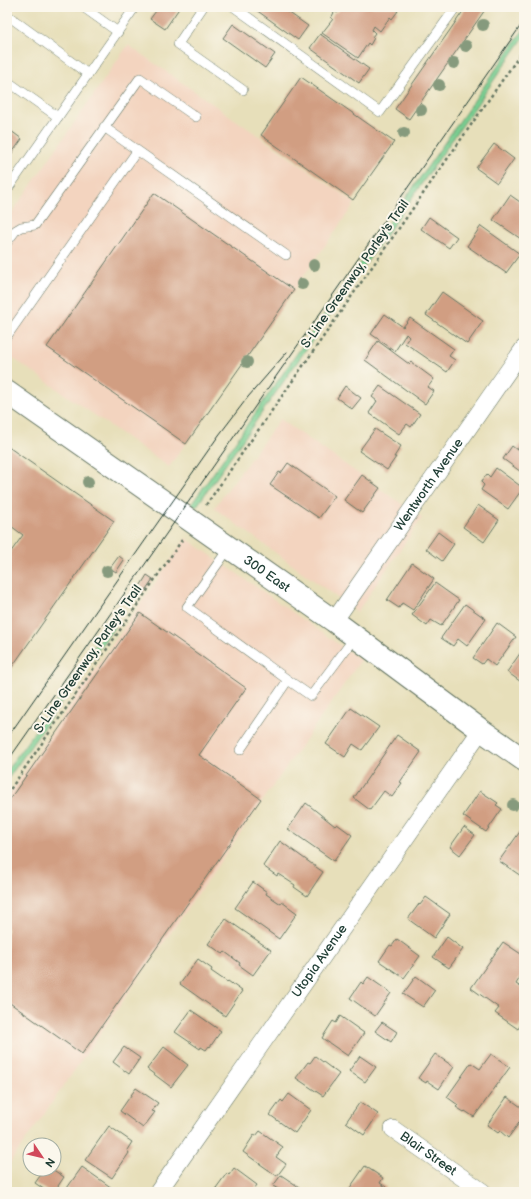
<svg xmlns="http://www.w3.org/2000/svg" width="531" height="1199" font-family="'Balsamiq Sans',sans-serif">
<rect width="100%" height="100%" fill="#fbf7ec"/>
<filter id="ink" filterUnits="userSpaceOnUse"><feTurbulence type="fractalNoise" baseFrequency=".025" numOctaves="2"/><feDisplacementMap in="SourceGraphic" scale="8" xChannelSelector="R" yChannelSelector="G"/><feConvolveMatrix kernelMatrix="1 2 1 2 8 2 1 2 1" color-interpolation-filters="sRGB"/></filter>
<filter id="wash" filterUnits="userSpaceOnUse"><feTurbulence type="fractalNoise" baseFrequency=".012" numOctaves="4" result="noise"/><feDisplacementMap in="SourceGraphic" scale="16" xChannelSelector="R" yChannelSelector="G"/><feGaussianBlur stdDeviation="0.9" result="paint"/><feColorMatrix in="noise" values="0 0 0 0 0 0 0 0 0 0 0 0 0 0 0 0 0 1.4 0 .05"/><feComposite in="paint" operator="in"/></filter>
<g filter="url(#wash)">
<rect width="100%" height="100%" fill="#e7dfba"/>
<!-- built -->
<g fill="#f3d4bf">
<polygon points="128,45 355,203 169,467 7,354 7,220"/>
<polygon points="280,419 422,518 357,612 214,508"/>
<polygon points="186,538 361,660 7,1167 7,797"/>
</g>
<!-- green -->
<g fill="#7ace91" stroke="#4c8662">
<polygon points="524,29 524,37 196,507 191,505"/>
<polygon points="110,623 115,626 7,780 7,770 66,688"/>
</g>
<g id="blocks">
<!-- building -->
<g fill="#d19e82">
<polygon points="159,7 180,7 165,29 150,19"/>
<polygon points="252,7 281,7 308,26 298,40"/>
<polygon points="286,7 298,7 294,13"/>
<polygon points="341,7 398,7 396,10 398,11 392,19 390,17 380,31 374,26 372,30 375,33 372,37 374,38 370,45 368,43 358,58 322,33 333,19 331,18 335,11 337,13"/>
<polygon points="466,7 487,7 409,119 395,109"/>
<polygon points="233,24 275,54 265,68 223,38"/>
<polygon points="320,34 369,69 359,83 310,48"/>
<polygon points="301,77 394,142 353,200 261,135"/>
<polygon points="7,128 22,139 7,160"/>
<polygon points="494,144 514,159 497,183 476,168"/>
<polygon points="154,193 294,290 186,444 47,347"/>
<polygon points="510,195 523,204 521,207 524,208 524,241 493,220"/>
<polygon points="429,217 457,237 449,248 421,229"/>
<polygon points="481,226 520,254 506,273 467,246"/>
<polygon points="442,292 483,321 467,344 426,315"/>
<polygon points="385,314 403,327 410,318 454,349 449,356 455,360 447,372 405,343 409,337 406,334 395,351 371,334"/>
<polygon points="378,341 409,364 411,362 434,379 428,387 434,391 425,404 365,360"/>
<polygon points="345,386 361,398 352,409 337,398"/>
<polygon points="380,386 420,414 411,427 407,424 399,434 369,413 377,401 372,397"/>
<polygon points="375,429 401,446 394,457 396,457 387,470 359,451"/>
<polygon points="524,439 524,474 503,459 512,446 517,450"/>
<polygon points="7,446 114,521 7,674 7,557 23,535 7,523"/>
<polygon points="288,463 335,496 319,518 270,485 279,472 281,473"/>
<polygon points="496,468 523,488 508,509 481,490 484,485 481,482 487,474 490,477"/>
<polygon points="362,475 380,488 362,513 344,500"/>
<polygon points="478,505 499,520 484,542 463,527"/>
<polygon points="438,532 454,544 442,561 426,549"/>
<polygon points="119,556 124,560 116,572 110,568"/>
<polygon points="412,563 434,579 413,610 402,603 399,608 387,600"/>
<polygon points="147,575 153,579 144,592 139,588"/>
<polygon points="435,583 459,600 441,626 431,620 427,626 412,615"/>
<polygon points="465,604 486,619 467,646 458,639 453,646 441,638"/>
<polygon points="140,613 246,688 199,755 261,799 82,1054 7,1001 7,803"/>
<polygon points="497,623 516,637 495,666 486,659 482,664 473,658"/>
<polygon points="521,652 524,654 524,684 507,672"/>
<polygon points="351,708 379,727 362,750 353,744 345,757 326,744"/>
<polygon points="397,735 421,752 400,782 402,783 392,797 384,791 370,810 354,798"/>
<polygon points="480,791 498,803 496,805 502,809 486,832 463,816"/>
<polygon points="306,803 335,826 337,824 352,835 334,861 288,829"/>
<polygon points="524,826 524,878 499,861"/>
<polygon points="464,827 475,835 460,855 450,847"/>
<polygon points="280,841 323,872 307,896 294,887 295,885 278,874 277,876 263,866"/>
<polygon points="253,882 267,892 266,894 281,904 282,902 297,913 279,939 235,908"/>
<polygon points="426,897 450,914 434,938 408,919 419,904 420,905"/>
<polygon points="226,919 271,950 253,975 239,965 240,963 225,952 223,954 208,944"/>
<polygon points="447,937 463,949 449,968 433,957"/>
<polygon points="397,939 420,956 404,978 379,961 390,945 392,946"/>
<polygon points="503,942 524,956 524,971 516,984 524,989 524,1020 518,1029 495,1013 499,1008 471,988"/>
<polygon points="198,959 212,969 211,971 227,982 228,981 242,991 225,1016 180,984"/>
<polygon points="416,976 435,990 423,1007 403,994"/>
<polygon points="368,977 391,993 375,1016 350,998 361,982 363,984"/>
<polygon points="191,1010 221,1031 210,1047 209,1046 206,1050 201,1047 200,1049 175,1032"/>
<polygon points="340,1016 364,1033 348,1056 322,1038 333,1021 336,1023"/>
<polygon points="382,1022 397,1032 391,1042 375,1031"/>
<polygon points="124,1047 140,1058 129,1074 113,1062"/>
<polygon points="164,1047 188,1065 171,1087 147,1069"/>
<polygon points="435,1054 454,1067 439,1089 427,1081 426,1083 418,1078"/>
<polygon points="491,1054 510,1067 474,1117 465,1111 464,1112 456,1107 458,1105 447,1097 471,1063 480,1069"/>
<polygon points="315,1056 339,1074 323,1096 296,1078 308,1062 310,1063"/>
<polygon points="360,1056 376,1067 365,1082 349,1071"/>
<polygon points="136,1088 158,1103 152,1111 155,1112 143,1128 120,1111"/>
<polygon points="289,1094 311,1110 295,1133 270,1115 281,1100 283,1102"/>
<polygon points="507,1097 524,1109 524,1116 508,1138 500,1131 498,1133 487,1125"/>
<polygon points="360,1102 378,1114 364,1135 346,1122"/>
<polygon points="109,1126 132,1142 127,1150 129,1153 112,1178 85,1160"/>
<polygon points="260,1131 283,1147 276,1157 286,1164 277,1176 243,1152 254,1135 256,1136"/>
<polygon points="365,1166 383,1178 380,1183 386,1187 383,1192 347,1192"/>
<polygon points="82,1167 112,1188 109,1192 72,1192 67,1188"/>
<polygon points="234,1168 257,1185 252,1192 220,1192 216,1188 227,1173 229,1175"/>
<polygon points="45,1169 52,1169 64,1177 54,1192 48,1192 35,1183"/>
<polygon points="281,1175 302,1189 300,1192 283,1192 273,1186"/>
</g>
</g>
</g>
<g filter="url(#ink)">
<use href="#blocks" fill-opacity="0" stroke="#657663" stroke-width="1"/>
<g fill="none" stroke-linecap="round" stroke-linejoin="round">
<defs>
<g id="lane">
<polyline points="83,7 118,32"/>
<polyline points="203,7 178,44 243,90"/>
<polyline points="234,7 380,112 456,7"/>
<polyline points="7,15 88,74"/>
<polyline points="7,81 58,117"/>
<polyline points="104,127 286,255"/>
<polyline points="7,190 135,7"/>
<polyline points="7,242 16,230 21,227 35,225 140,78 196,117"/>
<polyline points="7,336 137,151"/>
<polyline points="229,548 187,607 288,680 240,750"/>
<polyline points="288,680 311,696 355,637"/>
</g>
<g id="street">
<path id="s1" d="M334,621L524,348"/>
<path id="s2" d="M393,1129L483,1192"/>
<path id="s3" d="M158,1192L481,730"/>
</g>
<g id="secondary">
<path id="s4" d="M7,392L334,621L481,730L524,760"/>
</g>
</defs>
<!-- lane casing -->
<use href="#lane" stroke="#657663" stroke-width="10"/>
<!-- street casing -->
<use href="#street" stroke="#657663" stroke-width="18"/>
<!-- secondary casing -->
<use href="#secondary" stroke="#657663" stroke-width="24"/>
<!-- path -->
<g stroke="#657663" stroke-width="2.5" stroke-dasharray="3 3" stroke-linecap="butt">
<polyline points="206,505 524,49"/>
<polyline points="7,794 182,540"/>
</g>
<!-- lane -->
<use href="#lane" stroke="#fff" stroke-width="9"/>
<!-- street -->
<use href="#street" stroke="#fff" stroke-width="17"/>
<!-- secondary -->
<use href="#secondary" stroke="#fff" stroke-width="22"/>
<!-- tram -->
<g stroke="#1f3d34" stroke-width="1">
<polyline points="7,738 219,435 248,397 287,352"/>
<polyline points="7,762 524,21"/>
</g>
</g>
<!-- trees -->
<g fill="#869a7d">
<circle cx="483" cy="25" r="6"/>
<circle cx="466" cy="46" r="6"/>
<circle cx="454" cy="63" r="6"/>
<circle cx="439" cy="85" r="6"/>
<circle cx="421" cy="110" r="6"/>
<circle cx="404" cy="133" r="6"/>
<circle cx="314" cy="265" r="6"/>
<circle cx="302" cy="284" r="6"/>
<circle cx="247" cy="362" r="6"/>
<circle cx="88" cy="482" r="6"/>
<circle cx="107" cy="571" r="6"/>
<circle cx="513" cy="805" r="6"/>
</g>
</g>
<g text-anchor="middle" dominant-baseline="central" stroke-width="4" stroke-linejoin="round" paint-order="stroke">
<!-- street labels -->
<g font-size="13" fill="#1f3d34" stroke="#fbf7ec">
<text transform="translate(355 274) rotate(-55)">S-Line Greenway, Parley's Trail</text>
<text stroke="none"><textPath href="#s1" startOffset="166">Wentworth Avenue</textPath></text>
<text stroke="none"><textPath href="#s4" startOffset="317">300 East</textPath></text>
<text transform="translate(88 659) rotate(-55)">S-Line Greenway, Parley's Trail</text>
<text stroke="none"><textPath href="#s3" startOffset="282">Utopia Avenue</textPath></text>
<text stroke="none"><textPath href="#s2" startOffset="43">Blair Street</textPath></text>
</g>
</g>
<!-- margin -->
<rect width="531" height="1199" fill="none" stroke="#fbf7ec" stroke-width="24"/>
<!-- north arrow -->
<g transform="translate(42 1157) rotate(125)"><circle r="19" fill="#fbf7ec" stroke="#a3ada2"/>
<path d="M0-3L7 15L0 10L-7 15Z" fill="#d1495b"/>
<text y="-6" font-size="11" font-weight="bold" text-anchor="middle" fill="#1f3d34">N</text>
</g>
</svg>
